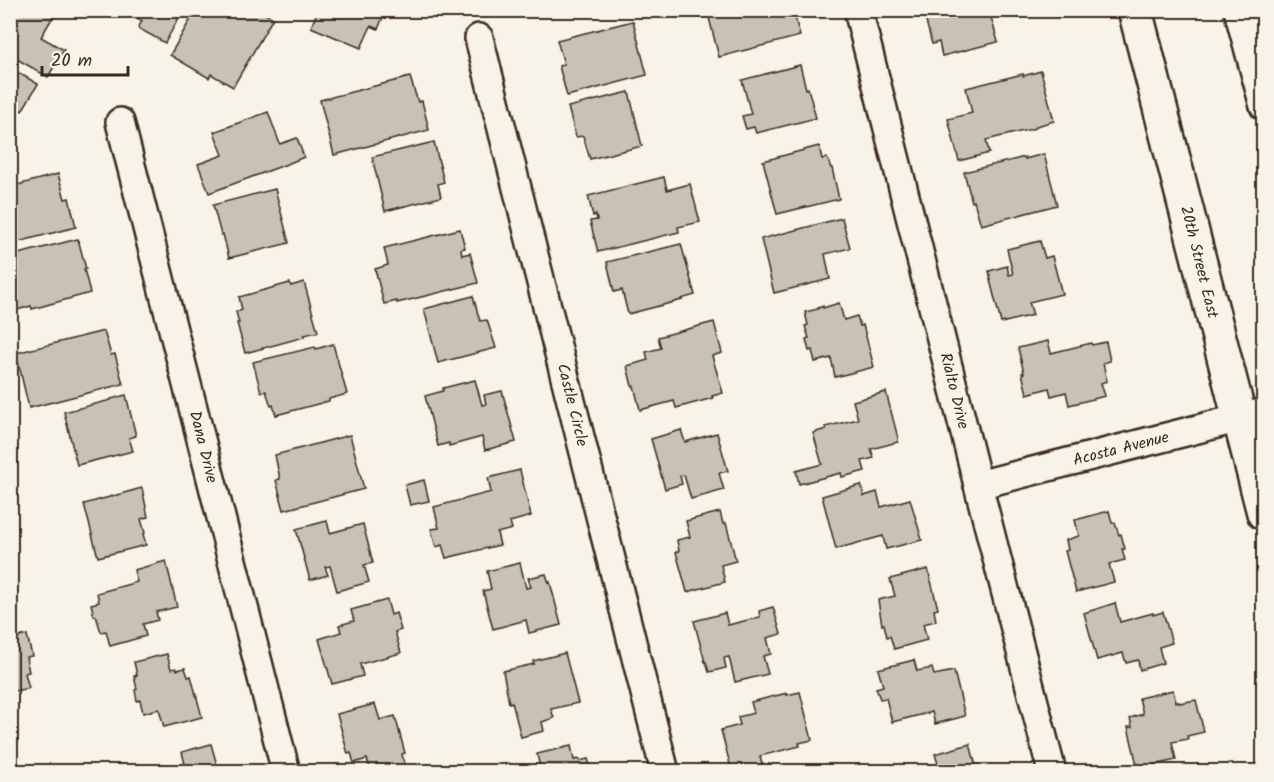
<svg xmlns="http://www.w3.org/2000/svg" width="1274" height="782" font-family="Kalam,sans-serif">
<rect width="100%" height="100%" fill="#f7f3e8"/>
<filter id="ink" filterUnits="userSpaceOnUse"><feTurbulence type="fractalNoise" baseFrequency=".0167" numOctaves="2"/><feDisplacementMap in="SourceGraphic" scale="12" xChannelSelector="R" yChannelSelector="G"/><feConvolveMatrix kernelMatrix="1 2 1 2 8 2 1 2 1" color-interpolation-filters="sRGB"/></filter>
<g filter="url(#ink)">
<!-- building -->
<g fill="#c8c1b6" stroke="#3b2a1e" stroke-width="1.5">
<polygon points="10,10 46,10 54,15 41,37 64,50 48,77 10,55"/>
<polygon points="125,10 183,10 165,43 138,28 142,21"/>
<polygon points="196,10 206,10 211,13 212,10 259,10 273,18 233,87 211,74 209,78 170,55"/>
<polygon points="318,10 386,10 378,29 371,26 361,48 311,27"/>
<polygon points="707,10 793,10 800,36 719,57"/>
<polygon points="923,10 989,10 998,42 942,56 939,42 932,44"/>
<polygon points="633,21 647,75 567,96 559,66 564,64 557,40"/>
<polygon points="800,65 806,89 808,88 816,118 756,133 754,127 746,129 742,116 751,114 742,80"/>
<polygon points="10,68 38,84 22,111 15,107 10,114"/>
<polygon points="1041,71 1054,121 1036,126 1036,128 986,140 989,153 959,161 948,119 972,113 966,88 1023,74 1023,76"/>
<polygon points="410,77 418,102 422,101 429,130 334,155 320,100"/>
<polygon points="629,92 642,146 590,159 583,136 576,137 568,107"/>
<polygon points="268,112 280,144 297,138 304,157 287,164 209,193 198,164 223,155 214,132"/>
<polygon points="434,142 444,182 438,184 441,197 385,211 372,157"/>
<polygon points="819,146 822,159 827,158 831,168 832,168 839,199 777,214 763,161"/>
<polygon points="1044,154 1057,205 981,225 974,201 972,202 964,172 1025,157 1025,159"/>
<polygon points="58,174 65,199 69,198 76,227 10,244 10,187"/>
<polygon points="664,177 667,190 690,184 700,222 678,227 679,232 598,252 590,221 597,220 596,215 593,216 588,196"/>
<polygon points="275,189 289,243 229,258 223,234 221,235 213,205"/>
<polygon points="842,218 850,248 825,254 830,279 774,293 761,239"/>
<polygon points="460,229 465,248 461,249 462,255 470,253 478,283 397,303 397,301 384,304 375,269 388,265 384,248"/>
<polygon points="78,239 86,269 84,269 90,293 32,309 31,306 10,312 10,258 19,256 18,254"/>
<polygon points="1040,241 1045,258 1052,256 1062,294 1029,302 1033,315 1001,323 990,280 991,280 989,271 1007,266 1009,275 1013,274 1007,249"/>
<polygon points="681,244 695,295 681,299 682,300 628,314 622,290 614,292 607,262"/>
<polygon points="304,282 318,332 304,335 304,337 245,353 237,323 239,323 236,312 242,310 239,297 290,283 291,286"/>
<polygon points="473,296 480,321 487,320 496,348 438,363 424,309"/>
<polygon points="839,303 844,320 857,316 860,326 863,325 874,367 835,377 831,358 815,362 812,350 809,351 806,339 809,338 805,326 808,325 805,312 818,309 818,308 823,306 823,308"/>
<polygon points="714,322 722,353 712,356 723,393 712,396 713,398 676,408 674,401 640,410 634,386 632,386 627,366 648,360 646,352 661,348 658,337"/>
<polygon points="104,331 111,355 115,354 123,384 29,408 16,353"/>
<polygon points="1048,341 1051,353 1091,343 1092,345 1106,342 1110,361 1103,363 1107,381 1101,383 1105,396 1069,405 1066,392 1051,396 1049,388 1027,394 1022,373 1024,373 1018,348"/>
<polygon points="333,344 347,394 329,399 329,401 276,415 273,405 271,406 266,391 261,392 253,362 315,347 316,349"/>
<polygon points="475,380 482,405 486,404 484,395 502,391 516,442 485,450 482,437 449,446 449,443 438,446 425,396 443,391 443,388"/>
<polygon points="886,392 898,438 898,442 871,449 874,458 862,461 865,471 842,477 841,473 799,484 796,471 822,464 813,433 826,429 825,427 858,419 853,401"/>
<polygon points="126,395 136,436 129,438 133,451 77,465 64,412 111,400 111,399"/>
<polygon points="681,430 685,442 717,433 728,471 719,473 724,490 691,499 684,475 680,476 682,484 665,489 651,439"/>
<polygon points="350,435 364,489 284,510 276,480 280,479 275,455"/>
<polygon points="520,470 531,516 510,522 512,529 497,533 500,545 446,558 442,545 436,547 431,529 439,528 434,507 491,492 488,478"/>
<polygon points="424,480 429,501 410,505 405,485"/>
<polygon points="861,485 864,496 877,492 881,507 910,499 922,540 886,549 883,536 836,549 822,496"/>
<polygon points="142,488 148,517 141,519 145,533 143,534 146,545 98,557 84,504"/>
<polygon points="1109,511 1112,523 1115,523 1119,535 1121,534 1125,549 1122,549 1125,560 1109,564 1114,582 1076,592 1065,551 1068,550 1066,540 1079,536 1075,520"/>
<polygon points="720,512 723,524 726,523 736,561 721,565 725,582 687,592 676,552 679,551 677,540 690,537 686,521"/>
<polygon points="327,521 330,533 363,524 373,563 364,565 369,582 337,591 330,566 325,567 328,575 310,580 296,529"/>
<polygon points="166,561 177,607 156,612 158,620 143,624 146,636 110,646 106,631 101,632 96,616 94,616 91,604 99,602 97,593 137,582 134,570"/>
<polygon points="520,563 526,588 531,587 528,578 546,574 549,583 550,582 561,625 529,633 526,620 493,629 483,591 491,589 487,571"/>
<polygon points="928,569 938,609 934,610 936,621 923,624 927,640 894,649 890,636 887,637 884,624 882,625 878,600 895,596 890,579"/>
<polygon points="387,600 391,615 396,613 401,630 395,632 401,653 360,664 363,676 332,684 319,639 341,632 339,625 354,621 351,610"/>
<polygon points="1115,603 1120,622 1153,613 1153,615 1163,612 1172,643 1159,647 1163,663 1140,670 1138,660 1126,663 1123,653 1097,660 1084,613"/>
<polygon points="773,607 781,634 767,638 771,654 763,656 768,674 735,682 729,657 724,658 726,668 709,672 706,662 705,662 694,621 725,613 728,625 760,617 759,611"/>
<polygon points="15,635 15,638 27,635 32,656 26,657 29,672 25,673 29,688 10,692 10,636"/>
<polygon points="565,653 578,703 551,709 554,718 542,722 544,731 521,737 512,702 509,703 503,671 534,664 533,661"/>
<polygon points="167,654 171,669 176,668 177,670 185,668 188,677 191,676 202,717 164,727 159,709 143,713 140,700 137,701 135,690 137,689 134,676 137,675 134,662"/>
<polygon points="914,660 917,671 932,668 934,675 954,671 965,716 935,724 932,712 892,722 886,698 880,699 876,688 883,686 878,669"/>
<polygon points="1173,690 1176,702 1179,702 1179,703 1196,700 1204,732 1187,736 1188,739 1172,742 1176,760 1138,769 1128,727 1132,727 1130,718 1143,714 1139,698"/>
<polygon points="800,692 812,740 799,743 800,746 760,756 763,768 748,772 732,772 721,730 740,725 738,717 754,713 751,702 787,693 787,695"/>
<polygon points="375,704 380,720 395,716 405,753 402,754 405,767 387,772 371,772 367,759 354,763 351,753 348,754 337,714"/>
<polygon points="211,744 219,772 157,772 185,764 182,752"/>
<polygon points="970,744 976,766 978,765 979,772 921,772 939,767 935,754"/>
<polygon points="571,746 574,760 579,759 580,761 588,759 591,768 595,767 596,772 538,772 537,768 540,767 537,754"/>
</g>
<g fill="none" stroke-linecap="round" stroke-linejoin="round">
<defs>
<g id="minor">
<polyline points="858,10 978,485 1052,772"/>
<polyline points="1238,10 1264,106"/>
<polyline points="479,38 665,772"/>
<polyline points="120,122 286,772"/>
<polyline points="978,485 1264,412"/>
</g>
<polyline id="primary" points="1135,10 1264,513"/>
</defs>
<!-- minor casing -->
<use href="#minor" stroke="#3b2a1e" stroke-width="32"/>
<!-- primary casing -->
<use href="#primary" stroke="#3b2a1e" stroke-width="38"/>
<!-- minor -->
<use href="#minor" stroke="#f7f3e8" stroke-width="27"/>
<!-- primary -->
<use href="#primary" stroke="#f7f3e8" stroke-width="33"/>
</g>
</g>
<g text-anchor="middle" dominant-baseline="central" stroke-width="6" stroke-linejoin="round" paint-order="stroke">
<!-- street labels -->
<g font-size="16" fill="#3b2a1e" stroke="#f7f3e8">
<text transform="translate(1199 262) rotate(76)">20th Street East</text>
<text transform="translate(954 391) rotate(76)">Rialto Drive</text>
<text transform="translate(572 405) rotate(76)">Castle Circle</text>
<text transform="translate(203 447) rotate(76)">Dana Drive</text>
<text transform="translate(1121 449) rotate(-14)">Acosta Avenue</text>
</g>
</g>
<!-- margin -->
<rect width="1274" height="782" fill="none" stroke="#f7f3e8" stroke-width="36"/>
<rect x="18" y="18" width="1238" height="746" fill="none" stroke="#3b2a1e" stroke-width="2" filter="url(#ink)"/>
<!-- scale -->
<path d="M42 66v9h86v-9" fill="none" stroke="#3b2a1e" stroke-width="3"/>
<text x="51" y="66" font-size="18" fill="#3b2a1e" stroke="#f7f3e8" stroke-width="4.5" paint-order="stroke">20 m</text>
</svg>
